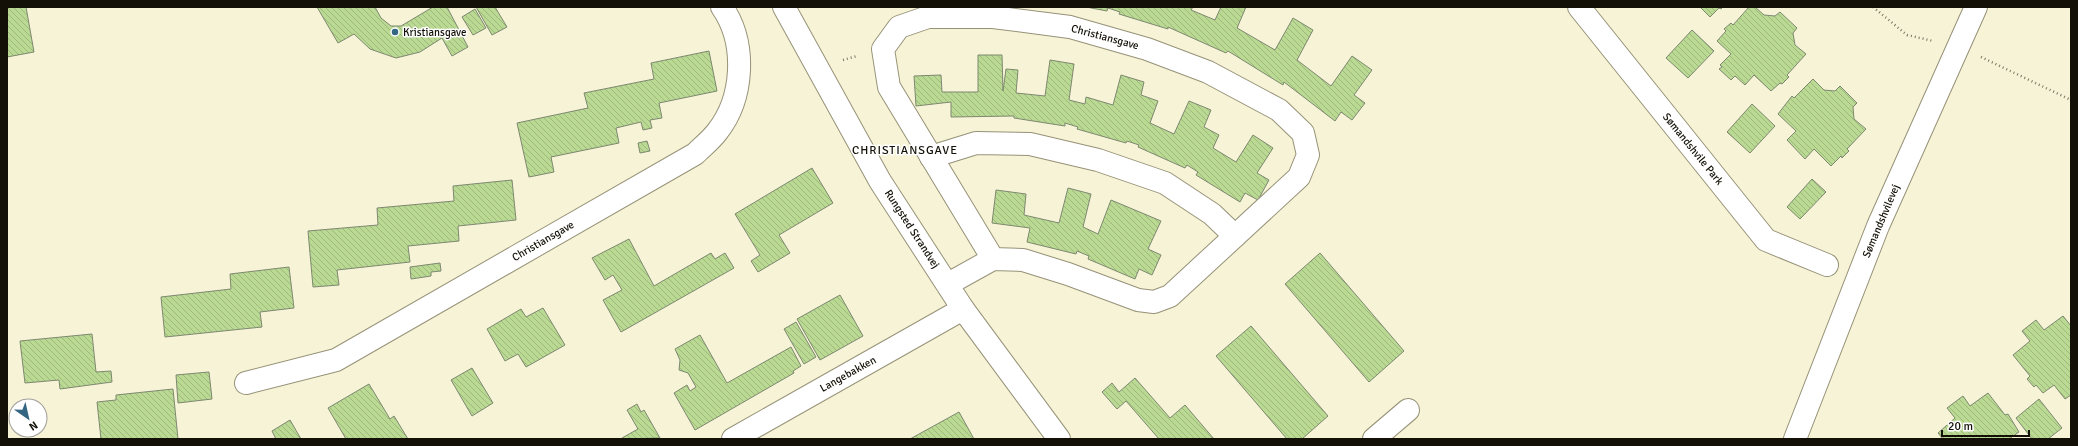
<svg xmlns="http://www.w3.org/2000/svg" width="2078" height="446" font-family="Signika,sans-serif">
<defs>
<pattern id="building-back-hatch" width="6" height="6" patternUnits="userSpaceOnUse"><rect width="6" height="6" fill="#bad993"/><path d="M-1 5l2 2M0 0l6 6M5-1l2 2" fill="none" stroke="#9fb97d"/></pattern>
</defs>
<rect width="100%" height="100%" fill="#f7f3d6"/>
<!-- building -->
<g fill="url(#building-back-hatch)" stroke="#7d8870">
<polygon points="7,7 26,7 34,52 7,57"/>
<polygon points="317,7 375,7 381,18 391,26 401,26 433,7 447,7 468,47 452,56 442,38 420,52 396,58 370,49 354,34 338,43"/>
<polygon points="476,7 495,7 507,27 492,35"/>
<polygon points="1086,7 1193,7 1191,10 1215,20 1221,7 1246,7 1237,28 1275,50 1293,18 1313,30 1297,60 1331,86 1352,56 1372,70 1354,95 1365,103 1352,120 1341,112 1335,121 1284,82 1283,85 1228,51 1226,53 1168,27 1168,29 1119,14 1120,12 1108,8 1107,11"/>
<polygon points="1700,7 1723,7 1721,9 1719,8 1710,17"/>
<polygon points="1749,7 1755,7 1764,15 1775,16 1780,12 1797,28 1793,33 1795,45 1806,54 1787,75 1789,77 1782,84 1780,83 1771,91 1754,75 1745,85 1735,76 1731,80 1719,69 1722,67 1720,65 1731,54 1717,41 1726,31 1724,29 1731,23 1733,25"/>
<polygon points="475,9 486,28 473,35 462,17"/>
<polygon points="1692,30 1714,51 1688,78 1666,58"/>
<polygon points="709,51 717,91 659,103 662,118 650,120 652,128 643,130 641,122 616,128 619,143 551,157 554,172 529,177 517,123 588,108 584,93 654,79 651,63"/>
<polygon points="978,55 1002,55 1003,91 1006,69 1018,70 1016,93 1045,96 1050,60 1074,64 1069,100 1085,104 1086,97 1113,105 1121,75 1144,82 1141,95 1158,101 1150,123 1174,134 1189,101 1211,110 1204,127 1219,135 1213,148 1236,162 1253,135 1273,148 1257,173 1269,180 1258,200 1245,193 1240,202 1196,175 1198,172 1187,165 1185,168 1138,147 1139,145 1127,141 1126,143 1077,129 1078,127 1065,123 1065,126 1014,118 1014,116 951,117 951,102 916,106 914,76 941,75 942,92 978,92"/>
<polygon points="1813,79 1824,90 1835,91 1840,86 1857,103 1853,107 1854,119 1866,129 1847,149 1849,151 1842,158 1841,156 1831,166 1814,149 1805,159 1787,140 1796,131 1778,114 1792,96 1794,98"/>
<polygon points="1752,104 1775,126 1750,153 1727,132"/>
<polygon points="647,141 650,151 640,153 638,143"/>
<polygon points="812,168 833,203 779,235 790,253 758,272 751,261 760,255 735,214"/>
<polygon points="1812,179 1826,192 1800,219 1787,207"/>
<polygon points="512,180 516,220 458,226 459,241 408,246 410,262 337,270 339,285 313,287 308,231 378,225 377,208 454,201 453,186"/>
<polygon points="1068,188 1091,194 1083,227 1098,234 1111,200 1161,221 1148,249 1161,255 1152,275 1139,269 1135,279 1088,259 1089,256 1077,251 1076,254 1027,242 1030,228 992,223 996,190 1026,194 1024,215 1059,223"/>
<polygon points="629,239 654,286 711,253 715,259 725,253 734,268 621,332 603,300 622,290 613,275 605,280 592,258"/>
<polygon points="1320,253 1404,351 1369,382 1285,284"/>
<polygon points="440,263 441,271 431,272 431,276 411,279 410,267"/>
<polygon points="289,267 294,308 260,312 262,327 165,337 161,297 231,289 230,274"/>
<polygon points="840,295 863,336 820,360 797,319"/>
<polygon points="543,308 565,345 526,367 518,354 505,361 487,329 521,309 526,317"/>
<polygon points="2063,316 2071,326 2071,395 2065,399 2054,385 2043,393 2036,385 2034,387 2027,379 2030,376 2013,355 2030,341 2022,331 2036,320 2044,330"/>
<polygon points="796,322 816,357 804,364 784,329"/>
<polygon points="1251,326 1328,416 1302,439 1287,439 1216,356"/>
<polygon points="92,334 96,372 111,371 112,382 60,389 59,380 25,383 20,341"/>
<polygon points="700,335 727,383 791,347 801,366 793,371 794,373 695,430 674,393 687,385 690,391 696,387 688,373 679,370 680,360 675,349"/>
<polygon points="472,368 493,403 472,416 451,380"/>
<polygon points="209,372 212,399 178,403 176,375"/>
<polygon points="1135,378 1170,418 1185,405 1214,439 1159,439 1126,401 1117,409 1102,392 1112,383 1119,392"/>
<polygon points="369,384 390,419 394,416 408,439 346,439 328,408"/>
<polygon points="173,389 178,439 101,439 97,402 116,400 116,395"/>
<polygon points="1988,393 2005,415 2008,414 2019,432 2009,439 1943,439 1938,433 1955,418 1947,408 1963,396 1970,406"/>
<polygon points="2039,399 2062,428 2048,439 2032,439 2016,418"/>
<polygon points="637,404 641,412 644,410 660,438 623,439 622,438 638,429 627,410"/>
<polygon points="959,412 974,439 910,439"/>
<polygon points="290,420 301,439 276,439 272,431"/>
</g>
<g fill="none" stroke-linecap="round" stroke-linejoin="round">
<defs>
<g id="minor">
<polyline points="1579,7 1766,240 1827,265"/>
<polyline points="931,157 976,143 1030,144 1098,160 1165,183 1212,214 1235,236"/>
<polyline points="948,284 993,259 1023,260 1068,274 1138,300 1154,302 1170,296 1299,177 1308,155 1303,133 1279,110 1208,72 1147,49 1070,27 993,17 928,17 899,27 883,49 889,87 993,259"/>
<path d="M246,383L336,360L695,154C702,147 711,140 717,132C744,98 747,43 722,7"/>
<polyline points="733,439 963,309"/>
<polyline points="1374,439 1408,410"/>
<polyline points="1795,439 1878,226 1976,7"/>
</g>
<polyline id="secondary" points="784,7 880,181 963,309 1059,439"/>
</defs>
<!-- minor casing -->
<use href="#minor" stroke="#969278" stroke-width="24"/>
<!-- secondary casing -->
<use href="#secondary" stroke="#969278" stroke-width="24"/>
<!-- path -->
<g stroke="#7b7866" stroke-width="2.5" stroke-dasharray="1 3" stroke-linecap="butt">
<polyline points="1873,7 1907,35 1933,41"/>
<polyline points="1981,57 2071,100"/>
<polyline points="843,60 857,56"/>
</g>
<!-- minor -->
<use href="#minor" stroke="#fff" stroke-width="22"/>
<!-- secondary -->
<use href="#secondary" stroke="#fff" stroke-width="22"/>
</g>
<!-- markers -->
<circle fill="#336683" stroke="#fff" stroke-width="1.5" cx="395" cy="32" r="4"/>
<g text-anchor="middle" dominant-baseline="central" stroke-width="3" stroke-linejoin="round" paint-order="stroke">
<!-- poi labels -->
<g font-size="11" fill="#131107" stroke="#fff" text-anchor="start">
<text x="403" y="32">Kristiansgave</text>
</g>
<!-- street labels -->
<g font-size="11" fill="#131107" stroke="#fff">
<text transform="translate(1105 37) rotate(15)">Christiansgave</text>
<text transform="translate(1693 149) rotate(51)">Sømandshvile Park</text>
<text transform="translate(1881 221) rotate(-67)">Sømandshvilevej</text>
<text transform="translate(912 229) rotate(57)">Rungsted Strandvej</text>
<text transform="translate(543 241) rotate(-30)">Christiansgave</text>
<text transform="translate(848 374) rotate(-29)">Langebakken</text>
</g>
<!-- neighbourhood labels -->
<g font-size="12" letter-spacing="1" fill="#131107" stroke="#fff">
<text x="905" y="150">CHRISTIANSGAVE</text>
</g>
</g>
<!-- border -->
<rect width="2078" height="446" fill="none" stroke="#131107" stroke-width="16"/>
<!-- north arrow -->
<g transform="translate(28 418) rotate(146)"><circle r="19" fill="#ffffff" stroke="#a1a09c"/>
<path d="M0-3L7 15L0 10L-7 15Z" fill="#336683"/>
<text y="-6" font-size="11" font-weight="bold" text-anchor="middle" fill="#131107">N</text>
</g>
<!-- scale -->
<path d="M1942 430v6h87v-6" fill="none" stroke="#131107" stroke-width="2"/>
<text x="1948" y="430" font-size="12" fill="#131107" stroke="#ffffff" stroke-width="3" paint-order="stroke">20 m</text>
</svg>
